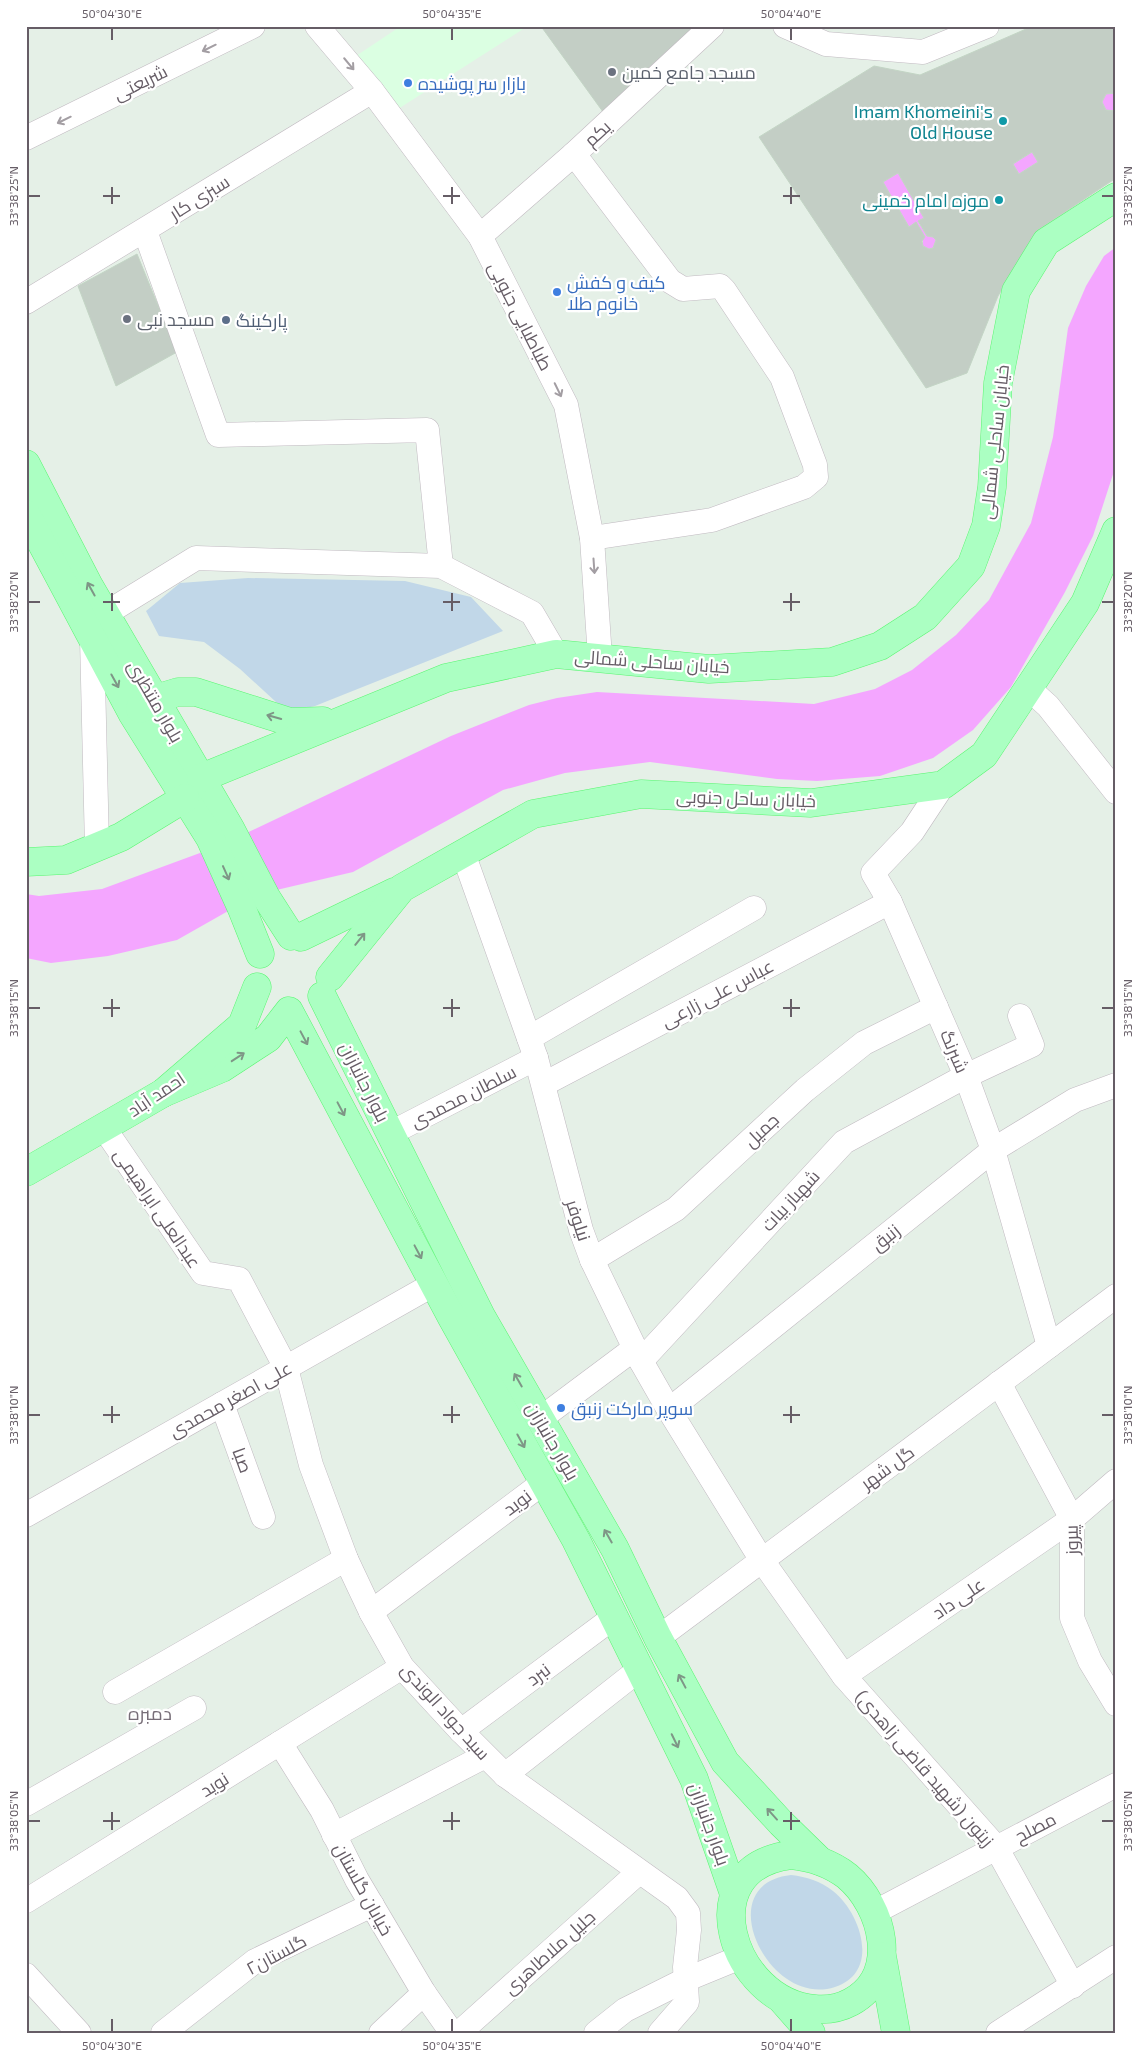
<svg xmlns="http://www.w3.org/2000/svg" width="1142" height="2059" font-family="'Exo 2',Cairo,sans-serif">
<rect width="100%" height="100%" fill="#e5f0e7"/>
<!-- commercial -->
<polygon fill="#dbffe2" points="401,26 528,26 398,109 356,56"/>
<!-- green -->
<g fill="#c1d7e8">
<polygon points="248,578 405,581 471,597 503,631 315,706 292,711 276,702 240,669 204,642 159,636 146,611 180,583"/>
<path d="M791,1875C807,1877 820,1881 833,1891C861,1913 881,1972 835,1987C769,2009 708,1884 791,1875Z"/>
</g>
<!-- water -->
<g fill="#f4a6ff">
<polygon points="1116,93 1116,111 1106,110 1102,102 1106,94"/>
<polygon points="1032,152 1038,162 1019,174 1013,164"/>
<polygon points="898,173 924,218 918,222 927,236 933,237 936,240 933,248 929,249 923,246 923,239 916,223 909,227 883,182"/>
<polygon points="1116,247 1116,465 1093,536 1065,592 1011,687 973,730 933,758 880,776 817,781 777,779 650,762 565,773 503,790 353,872 268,892 244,902 177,940 108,956 51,963 26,958 26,894 39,896 102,889 219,846 451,736 529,705 557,698 597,692 814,704 875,689 912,670 956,635 989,600 1031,523 1053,437 1068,328 1086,286 1104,256"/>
</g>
<!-- building -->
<g fill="#c3cec5" stroke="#c3d5c5" fill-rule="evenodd">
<polygon points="547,26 691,26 694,29 606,116 543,29"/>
<path d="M1033,26H1116V93L1106,94L1102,102L1106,110L1116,111V178L1038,230L998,296L967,373L926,388L759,137L874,66L920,75ZM1032,152L1038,162L1019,174L1013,164ZM898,173L924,218L918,221L927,236L933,237L936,240L933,248L929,249L923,246L922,241L925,237L916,222L909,227L883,182Z"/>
<polygon points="137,254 177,352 116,386 78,286"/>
</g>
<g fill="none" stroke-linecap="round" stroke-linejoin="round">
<defs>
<g id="minor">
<polyline points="317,26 372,91 480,236 566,405 592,538 600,658"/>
<polyline points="785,26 826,44 923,52 987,26"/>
<polyline points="26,138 253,26"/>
<polyline points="574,154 670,281 683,289 720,286 724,290 782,377 815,465 816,477 804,487 712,520 592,538"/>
<polyline points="145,231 218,435 427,430 441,566"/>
<polyline points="480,236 574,154 712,26"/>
<polyline points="26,302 372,91"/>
<polyline points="105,614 196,558 441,566 532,613 556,654"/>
<polyline points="92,638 97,847"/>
<polyline points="1028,688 1048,706 1116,792"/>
<polyline points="943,785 912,832 873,873 890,902 966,1076 993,1150 1049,1346"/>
<polyline points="463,853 536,1058 581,1230 592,1260 641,1361 669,1410 761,1559 844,1676 996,1847 1073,1986"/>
<polyline points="529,1038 754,908"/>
<polyline points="544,1084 890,902"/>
<polyline points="104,1128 203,1273 239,1279 286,1368 311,1465 346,1559 371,1612 402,1667 461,1731 505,1775 677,1898 688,1913 689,1930 685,1967 687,2002 660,2033"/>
<polyline points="391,1133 536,1058"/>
<polyline points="592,1260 676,1209 805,1090 864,1043 936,1007"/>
<polyline points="641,1361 844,1142 966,1076 1032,1045 1020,1016"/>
<polyline points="999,1383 1072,1519 1072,1618 1090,1661 1116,1704"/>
<polyline points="222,1404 263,1517"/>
<polyline points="669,1410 993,1150 1075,1100 1116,1085"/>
<polyline points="540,1419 635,1348"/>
<polyline points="26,1515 434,1284"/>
<polyline points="371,1612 544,1482"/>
<polyline points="658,1638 1116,1296"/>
<polyline points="844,1676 1072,1519 1116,1481"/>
<polyline points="115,1692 346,1559"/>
<polyline points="461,1731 614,1617"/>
<polyline points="280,1743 322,1810 357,1880 424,1993 452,2033"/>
<polyline points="505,1775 640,1669"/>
<polyline points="26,1804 194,1708"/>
<polyline points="334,1835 485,1756"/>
<polyline points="26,1901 402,1667"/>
<polyline points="875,1912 1116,1785"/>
<polyline points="26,1975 79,2033"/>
<polyline points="163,2033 255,1961 372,1905"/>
<polyline points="381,2033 424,1993"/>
<polyline points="459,2033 639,1872"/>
<polyline points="596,2033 625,2010 685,1980 741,1957"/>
<polyline points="998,2033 1116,1957"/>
</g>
<g id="major">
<polyline points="26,464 88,584 230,828 266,897 291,936"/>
<polyline points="26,514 132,713 210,838 242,909 260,954"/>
<polyline points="140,709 155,699 178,692 196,692 290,722 323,721"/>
<polyline points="201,778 446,678 556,654 709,669 832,662 880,646 925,617 971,566 986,526 992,487 998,383 1016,291 1046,242 1116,197"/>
<polyline points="26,862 66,860 121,837 185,798"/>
<polyline points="301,937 394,892"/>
<polyline points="330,977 402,888 533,814 641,794 811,803 943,785 984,755 1085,603 1116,531"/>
<polyline points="322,996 481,1316 615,1549 658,1638 725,1762 781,1823 820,1861"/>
<polyline points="163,1093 222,1068 268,1038 289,1011 452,1318 576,1540 694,1779 734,1894"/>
<polyline points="26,1172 163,1093 242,1025 257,987"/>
<path d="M791,1855C812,1857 830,1863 847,1876C883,1906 901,1975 851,2002C840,2008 827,2010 815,2009C731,2002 689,1867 791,1855Z"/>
<polyline points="882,1956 896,2033"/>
<polyline points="782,2000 811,2033"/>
</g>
</defs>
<!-- minor casing -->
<use href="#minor" stroke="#c1bac1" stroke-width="25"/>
<!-- major casing -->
<use href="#major" stroke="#58f670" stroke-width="29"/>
<!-- minor -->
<use href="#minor" stroke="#fff" stroke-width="24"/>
<!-- major -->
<use href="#major" stroke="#abffc2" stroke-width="28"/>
</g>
<!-- one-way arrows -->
<defs><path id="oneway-shaft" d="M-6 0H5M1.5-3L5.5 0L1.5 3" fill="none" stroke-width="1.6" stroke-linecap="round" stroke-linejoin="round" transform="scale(1.25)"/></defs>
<g stroke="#a39ea3">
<use href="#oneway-shaft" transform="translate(209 48) rotate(154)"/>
<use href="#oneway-shaft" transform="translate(349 64) rotate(50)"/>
<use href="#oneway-shaft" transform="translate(64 120) rotate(154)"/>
<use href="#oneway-shaft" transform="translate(558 390) rotate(64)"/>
<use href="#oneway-shaft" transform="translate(594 566) rotate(86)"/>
</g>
<g stroke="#7e9686">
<use href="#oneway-shaft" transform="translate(91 589) rotate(-119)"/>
<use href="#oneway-shaft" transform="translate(115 681) rotate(61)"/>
<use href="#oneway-shaft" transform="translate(274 717) rotate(-164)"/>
<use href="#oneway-shaft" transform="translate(226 873) rotate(66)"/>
<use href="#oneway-shaft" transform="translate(360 939) rotate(-51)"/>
<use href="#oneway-shaft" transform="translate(304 1038) rotate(62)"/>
<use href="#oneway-shaft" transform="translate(238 1057) rotate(-33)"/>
<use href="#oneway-shaft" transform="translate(341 1109) rotate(62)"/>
<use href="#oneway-shaft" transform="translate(418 1252) rotate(62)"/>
<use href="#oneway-shaft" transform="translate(518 1380) rotate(-120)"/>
<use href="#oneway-shaft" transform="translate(521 1441) rotate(61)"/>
<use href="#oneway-shaft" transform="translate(608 1536) rotate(-120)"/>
<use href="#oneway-shaft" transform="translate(682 1681) rotate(-118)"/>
<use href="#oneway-shaft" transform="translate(675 1741) rotate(64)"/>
<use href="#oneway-shaft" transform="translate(772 1814) rotate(-132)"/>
</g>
<!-- ticks -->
<path fill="none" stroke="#665d66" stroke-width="2" d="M112,28V40M452,28V40M791,28V40M112,187V204M452,187V204M791,187V204M28,196H40M103,196H120M443,196H460M783,196H800M1102,196H1114M112,593V611M452,593V611M791,593V611M28,602H40M103,602H120M443,602H460M783,602H800M1102,602H1114M112,999V1017M452,999V1017M791,999V1017M28,1008H40M103,1008H120M443,1008H460M783,1008H800M1102,1008H1114M112,1406V1423M452,1406V1423M791,1406V1423M28,1415H40M103,1415H120M443,1415H460M783,1415H800M1102,1415H1114M112,1812V1830M452,1812V1830M791,1812V1830M28,1821H40M103,1821H120M443,1821H460M783,1821H800M1102,1821H1114M112,2019V2032M452,2019V2032M791,2019V2032"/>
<!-- markers -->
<g fill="#6b7280" stroke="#fff" stroke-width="2">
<circle cx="612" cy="72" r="5"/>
<circle cx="127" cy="319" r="5"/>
</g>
<g fill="#3f7fe0" stroke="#fff" stroke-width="2">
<circle cx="408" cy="83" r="5"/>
<circle cx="557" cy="292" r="5"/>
<circle cx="561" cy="1408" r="5"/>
</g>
<g fill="#0f9aa8" stroke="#fff" stroke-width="2">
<circle cx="1003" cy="121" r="5"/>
<circle cx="999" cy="200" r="5"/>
</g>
<circle fill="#5c6f8a" stroke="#fff" stroke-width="2" cx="226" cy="320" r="5"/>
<g text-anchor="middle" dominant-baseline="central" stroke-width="4.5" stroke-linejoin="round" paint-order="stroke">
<!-- worship labels -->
<g font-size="18" fill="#5b616d" stroke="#fff" text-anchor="start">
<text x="622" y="72">مسجد جامع خمین</text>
<text x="137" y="319">مسجد نبی</text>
</g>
<!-- street labels -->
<g font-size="18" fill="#665d66" stroke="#fff">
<text transform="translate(140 82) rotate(-26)">شریعتی</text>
<text transform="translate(597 133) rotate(-43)">یکم</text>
<text transform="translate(199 197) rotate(-32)">سبزی کار</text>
<text transform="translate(521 316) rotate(63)">طباطبایی جنوبی</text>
<text transform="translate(994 442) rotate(-84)">خیابان ساحلی شمالی</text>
<text transform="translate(652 661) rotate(4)">خیابان ساحلی شمالی</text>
<text transform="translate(156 701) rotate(60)">بلوار منتظری</text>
<text transform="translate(746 798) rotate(2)">خیابان ساحل جنوبی</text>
<text transform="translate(717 993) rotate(-28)">عباس علی زارعی</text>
<text transform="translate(955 1051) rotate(67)">شبرنگ</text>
<text transform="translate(365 1082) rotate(63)">بلوار جانبازان</text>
<text transform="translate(156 1094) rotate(-34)">احمد آباد</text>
<text transform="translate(463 1096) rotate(-27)">سلطان محمدی</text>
<text transform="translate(761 1130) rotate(-43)">جمیل</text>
<text transform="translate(790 1200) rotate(-47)">شهباز بیات</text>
<text transform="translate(158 1208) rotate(56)">عبدالعلی ابراهیمی</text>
<text transform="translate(579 1220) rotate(72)">نیلوفر</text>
<text transform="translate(885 1237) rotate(-39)">زنبق</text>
<text transform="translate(230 1399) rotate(-29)">علی اصغر محمدی</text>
<text transform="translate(553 1441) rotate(60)">بلوار جانبازان</text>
<text transform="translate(243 1460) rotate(70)">صبا</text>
<text transform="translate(887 1467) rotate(-36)">گل شهر</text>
<text transform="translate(517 1502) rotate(-37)">نوید</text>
<text transform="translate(1071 1540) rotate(-92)">پیروز</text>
<text transform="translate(958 1598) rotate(-34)">علی داد</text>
<text transform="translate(538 1674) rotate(-37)">نبرد</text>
<text transform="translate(446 1711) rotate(48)">سید جواد الوندی</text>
<text transform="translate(925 1768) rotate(49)">زیتون (شهید قاضی زاهدی)</text>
<text transform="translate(214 1784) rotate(-32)">نوید</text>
<text transform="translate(710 1824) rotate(70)">بلوار جانبازان</text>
<text transform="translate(1035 1827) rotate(-27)">مصلح</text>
<text transform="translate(364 1889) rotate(61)">خیابان گلستان</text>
<text transform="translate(549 1952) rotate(-42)">جلیل ملاطاهری</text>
<text transform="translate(276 1954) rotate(-28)">گلستان۲</text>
</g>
<!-- shop labels -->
<g font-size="18" fill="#366cbe" stroke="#fff" text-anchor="start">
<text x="418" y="83">بازار سر پوشیده</text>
<text x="567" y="282">کیف و کفش<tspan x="567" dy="21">خانوم طلا</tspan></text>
<text x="571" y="1408">سوپر مارکت زنبق</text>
</g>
<!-- culture labels -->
<g font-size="18" fill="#0d838f" stroke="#fff" text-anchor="end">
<text x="993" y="111">Imam Khomeini's<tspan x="993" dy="21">Old House</tspan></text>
<text x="989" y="200">موزه امام خمینی</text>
</g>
<!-- service labels -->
<g font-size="18" fill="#4e5e75" stroke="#fff" text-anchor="start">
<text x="236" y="320">پارکینگ</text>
</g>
<!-- neighbourhood labels -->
<g font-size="19" fill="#776e78" stroke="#fff">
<text x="150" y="1712">دمبره</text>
</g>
</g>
<!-- border -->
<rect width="1142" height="2059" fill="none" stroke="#ffffff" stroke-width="55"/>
<rect x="28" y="28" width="1086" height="2004" fill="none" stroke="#665d66" stroke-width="2"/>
<g font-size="12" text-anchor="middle" fill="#665d66">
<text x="112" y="18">50°04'30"E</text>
<text x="452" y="18">50°04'35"E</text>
<text x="791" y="18">50°04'40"E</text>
<text transform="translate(14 196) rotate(-90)" y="4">33°38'25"N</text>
<text transform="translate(1128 196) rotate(-90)" y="4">33°38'25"N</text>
<text transform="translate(14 602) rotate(-90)" y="4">33°38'20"N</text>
<text transform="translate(1128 602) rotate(-90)" y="4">33°38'20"N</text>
<text transform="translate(14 1008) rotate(-90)" y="4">33°38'15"N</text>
<text transform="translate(1128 1008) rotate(-90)" y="4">33°38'15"N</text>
<text transform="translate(14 1415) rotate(-90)" y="4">33°38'10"N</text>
<text transform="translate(1128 1415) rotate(-90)" y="4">33°38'10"N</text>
<text transform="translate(14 1821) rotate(-90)" y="4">33°38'05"N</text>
<text transform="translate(1128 1821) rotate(-90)" y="4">33°38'05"N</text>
<text x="112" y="2050">50°04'30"E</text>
<text x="452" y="2050">50°04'35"E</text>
<text x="791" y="2050">50°04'40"E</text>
</g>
</svg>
